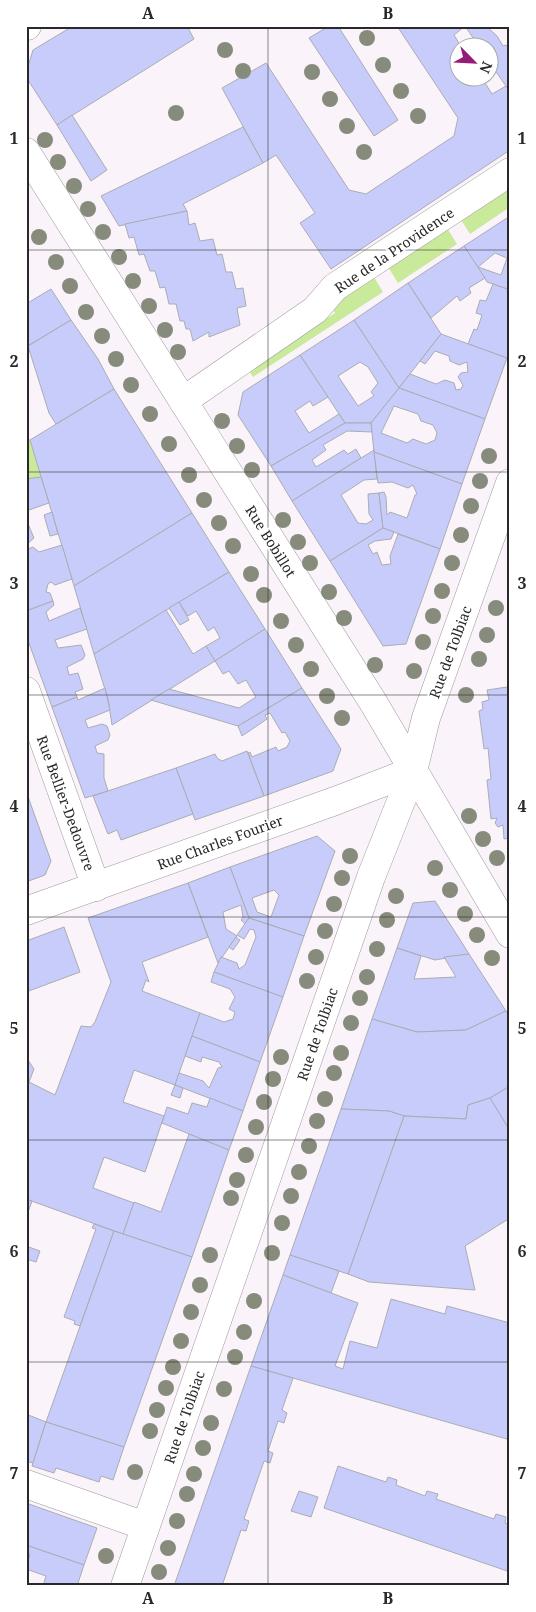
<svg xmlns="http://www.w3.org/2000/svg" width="536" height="1612" font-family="'Noto Serif',serif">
<rect width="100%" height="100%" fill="#faf4fa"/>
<!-- green -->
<g fill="#c9ea9b">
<polygon points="510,185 510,207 470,234 460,218"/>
<polygon points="447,228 457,244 398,283 388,267"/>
<polygon points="374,277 383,292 253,377 248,369 335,313 331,305"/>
<polygon points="26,427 41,477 26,479"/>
</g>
<!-- building -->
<g fill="#c7ccfb" stroke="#abacb3" fill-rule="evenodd">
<polygon points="73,26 187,26 194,39 57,125 26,77 26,73 33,50"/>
<polygon points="329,26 338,26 398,120 374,136 309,38"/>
<polygon points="397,26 465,26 454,35 462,48 458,48 458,78 482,78 492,94 506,86 510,92 510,150 331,269 300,223 315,213 276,155 263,163 222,88 266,63 349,190 366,194 454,136 458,118"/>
<polygon points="465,26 486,26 497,36 503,46 506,45 510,51 510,92 488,60 488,48 480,48"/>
<polygon points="72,115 107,170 91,181 57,125"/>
<polygon points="243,127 263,163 183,204 187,211 119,226 101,196"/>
<polygon points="187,211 189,225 195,223 200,241 213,239 217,255 222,254 226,272 232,272 236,289 243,288 246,306 237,308 240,325 209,337 209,332 193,341 190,329 186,329 184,321 180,321 176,304 169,304 165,287 160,288 155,271 150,271 144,254 139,255 134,237 129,238 125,224"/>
<path d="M510,216V290L487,282L464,246ZM495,253L507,258L501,275L478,267Z"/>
<polygon points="464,246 485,278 469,288 471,293 460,301 457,296 431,318 408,283"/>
<polygon points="408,283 441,334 399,388 354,320"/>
<polygon points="493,284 510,290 510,349 507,358 468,344 474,329 477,330 482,315 476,313 480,300 486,301"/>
<polygon points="51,289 71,320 26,347 26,304"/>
<polygon points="71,320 98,359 114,389 56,424 49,413 28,346"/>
<path d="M354,320L399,388L371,423H345L300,355ZM360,362L368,367L378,383L371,392L374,396L358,406L338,376Z"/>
<polygon points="441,334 507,358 485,419 399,388 410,374 436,384 445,380 454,383 456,390 461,389 463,385 458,377 461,373 468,372 467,362 459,365 450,361 449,356 435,351 425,364 420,361"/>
<polygon points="300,355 328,397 313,406 310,401 295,411 309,433 339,414 345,423 271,466 238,415 243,392"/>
<path d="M399,388L485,419L462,484L374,452L371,423ZM394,406L418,414L421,421L433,425L437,433L435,440L426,444L413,439L407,443L381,433Z"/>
<polygon points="114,389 192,513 74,586 30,440"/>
<polygon points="345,423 371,423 372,432 347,431 323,445 326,450 312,460 316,467 344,450 348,454 356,449 361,458 292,501 271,466"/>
<polygon points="374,450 377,479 364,480 341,495 358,523 366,524 373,520 369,514 368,494 379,493 383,528 330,561 292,501"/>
<polygon points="374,452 462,484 440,549 383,528 379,493 384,492 386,497 387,515 390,512 407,518 415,495 417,494 413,485 408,488 392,482 378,483"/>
<polygon points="41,477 49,503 26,511 26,479"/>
<polygon points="52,512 58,534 50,536 44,515"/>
<polygon points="192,513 229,572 94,654 74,586"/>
<polygon points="26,519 34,538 26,545"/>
<polygon points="383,528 394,532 391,539 375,541 368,545 373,554 377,552 382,565 391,564 390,556 398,534 440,549 406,644 383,646 330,561"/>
<polygon points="62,545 72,579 55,585 51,582 48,584 46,592 50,593 53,601 26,611 26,546 28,549 33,547 39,552"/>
<polygon points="229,572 265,629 215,661 206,646 220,638 214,627 208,631 196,611 188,616 179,602"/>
<polygon points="53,601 54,605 46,612 49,621 80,608 87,629 55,640 58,648 81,645 85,655 83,659 67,667 69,675 78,673 83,689 75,692 77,697 52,707 26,635 26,611"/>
<polygon points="179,602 189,620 180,625 169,608"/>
<polygon points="166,610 193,654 206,646 215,661 112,725 108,699 94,654"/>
<polygon points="265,629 302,688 238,726 151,700 169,689 239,708 256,697 246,680 238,684 229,671 223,674 215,661"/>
<polygon points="507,687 510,690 510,838 504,839 503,825 498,827 495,823 497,818 491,819 487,780 491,779 488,748 484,749 479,711 483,709 482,702 489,700 487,690"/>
<polygon points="105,688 110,710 85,720 88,728 102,724 107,726 110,735 108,740 95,746 97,753 104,754 104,778 108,791 85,798 52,707 77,697 78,700"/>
<polygon points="302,688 341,749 333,771 264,796 248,753 250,752 252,757 276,747 278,751 287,747 290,741 285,732 282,733 270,713 265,715 267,719 242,736 238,726"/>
<polygon points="247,751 264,796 195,820 176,768 215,754 217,758 222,761"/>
<polygon points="176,768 193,814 121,840 117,830 108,834 93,796"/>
<polygon points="26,791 51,861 45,875 26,882"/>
<path d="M317,836L335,851L304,936L249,918L230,867ZM274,890L279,895L271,917L257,912L252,898Z"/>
<polygon points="230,867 249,918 245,924 241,920 243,917 241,905 223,912 226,929 237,936 218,963 188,883"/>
<polygon points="188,883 208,937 142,962 149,982 146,980 142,991 200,1013 175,1085 134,1070 123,1102 164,1116 145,1172 104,1157 93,1188 134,1203 123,1234 26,1199 26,1142 29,1135 26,1134 26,1057 34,1069 29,1082 55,1095 81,1026 91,1027 95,1022 111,982 88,918"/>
<polygon points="435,901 459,938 469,954 435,960 397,948 413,903"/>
<polygon points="249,918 304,936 283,997 214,972 221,957 237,963 239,969 245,965 256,937 254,930 250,929 244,939 237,935"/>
<polygon points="64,927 80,972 26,992 26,941"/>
<polygon points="236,937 240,940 233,950 229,947"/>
<polygon points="397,948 421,956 414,979 456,977 444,957 469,954 506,1011 466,1030 417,1032 372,1019"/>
<polygon points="214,972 283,997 260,1062 192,1036 200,1013 224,1022 233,1019 235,1012 229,1009 235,997 230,989 211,982"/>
<polygon points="506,1011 510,1018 510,1086 490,1098 468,1105 466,1119 404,1116 389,1111 341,1109 372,1019 417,1032 466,1030"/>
<polygon points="192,1036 260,1062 243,1111 175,1085 179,1073 203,1081 209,1088 218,1068 222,1067 219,1062 202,1057 201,1062 185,1056"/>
<polygon points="175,1085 183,1088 180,1098 171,1095"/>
<polygon points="510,1086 510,1131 490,1098"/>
<polygon points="210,1098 243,1111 229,1150 162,1123 167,1107 188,1114 192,1103 207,1107"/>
<polygon points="490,1098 510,1131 510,1218 465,1246 475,1290 369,1282 348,1274 404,1116 466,1119 468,1105"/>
<polygon points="341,1109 389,1111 404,1116 348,1274 290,1255"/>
<polygon points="189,1134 229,1150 192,1257 123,1234 134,1202 161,1212"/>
<polygon points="26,1199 32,1201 26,1218"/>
<polygon points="94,1224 114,1231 80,1326 74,1324 75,1321 64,1317 96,1229 92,1228"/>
<polygon points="114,1231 192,1257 124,1447 46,1422"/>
<polygon points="26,1246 40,1251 36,1262 26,1259"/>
<polygon points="290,1255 339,1271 331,1293 283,1275"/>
<polygon points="283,1275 358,1303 335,1366 343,1369 350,1341 377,1348 391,1299 445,1314 447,1306 510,1323 510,1440 251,1366"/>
<polygon points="251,1366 293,1378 282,1410 287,1413 284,1423 278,1421 268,1451 273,1453 270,1463 264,1461 244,1519 249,1521 246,1531 241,1530 222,1586 174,1586"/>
<polygon points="26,1414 46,1422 33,1463 26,1461"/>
<polygon points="46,1422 124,1447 113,1480 101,1476 99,1482 56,1468 54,1473 32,1466"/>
<polygon points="338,1466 386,1482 388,1477 397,1480 396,1485 425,1496 427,1491 438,1494 436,1499 494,1519 496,1514 506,1517 505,1523 510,1525 510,1572 324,1508"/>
<polygon points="299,1491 318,1497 311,1517 291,1511"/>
<polygon points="26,1503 97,1528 84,1565 26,1545"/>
<polygon points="26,1545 84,1565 77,1586 43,1586 46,1576 26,1569 30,1554 26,1552"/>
</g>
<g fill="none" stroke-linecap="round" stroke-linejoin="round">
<defs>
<g id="street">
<polyline points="26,26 27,26"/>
<polyline points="183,401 315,310 335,287 510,172"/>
<polyline points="26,691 96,887"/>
<polyline points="26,911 335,801 413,771"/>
<polyline points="26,1484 145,1526"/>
</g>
<g id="secondary">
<polyline points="26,152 373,702 510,934"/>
<polyline points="125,1586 371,877 413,771 426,718 510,483"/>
</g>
</defs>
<!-- street casing -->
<use href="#street" stroke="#9f999e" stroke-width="29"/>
<!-- secondary casing -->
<use href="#secondary" stroke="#9f999e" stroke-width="29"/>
<!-- street -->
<use href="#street" stroke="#fff" stroke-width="28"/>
<!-- secondary -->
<use href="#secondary" stroke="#fff" stroke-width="28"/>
</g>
<!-- trees -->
<g fill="#868b7b">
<circle cx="367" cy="38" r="8"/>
<circle cx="225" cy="50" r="8"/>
<circle cx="383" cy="65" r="8"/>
<circle cx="243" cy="71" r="8"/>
<circle cx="312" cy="72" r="8"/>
<circle cx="401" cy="91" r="8"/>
<circle cx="330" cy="99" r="8"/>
<circle cx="176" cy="113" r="8"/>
<circle cx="418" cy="116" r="8"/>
<circle cx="347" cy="126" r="8"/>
<circle cx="45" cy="140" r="8"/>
<circle cx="364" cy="152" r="8"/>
<circle cx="58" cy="162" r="8"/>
<circle cx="74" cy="186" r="8"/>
<circle cx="88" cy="209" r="8"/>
<circle cx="103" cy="232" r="8"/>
<circle cx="39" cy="237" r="8"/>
<circle cx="119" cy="257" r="8"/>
<circle cx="56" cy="262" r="8"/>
<circle cx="133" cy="281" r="8"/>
<circle cx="70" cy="286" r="8"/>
<circle cx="149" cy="306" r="8"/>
<circle cx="86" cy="312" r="8"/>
<circle cx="165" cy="330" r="8"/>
<circle cx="102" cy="336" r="8"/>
<circle cx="178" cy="352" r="8"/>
<circle cx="116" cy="359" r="8"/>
<circle cx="131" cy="385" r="8"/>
<circle cx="150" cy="414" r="8"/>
<circle cx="222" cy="421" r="8"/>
<circle cx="169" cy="444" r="8"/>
<circle cx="237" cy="446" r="8"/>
<circle cx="489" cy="456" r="8"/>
<circle cx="252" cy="470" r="8"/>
<circle cx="189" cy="475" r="8"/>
<circle cx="480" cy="481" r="8"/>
<circle cx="204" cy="500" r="8"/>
<circle cx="471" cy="506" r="8"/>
<circle cx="283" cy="520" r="8"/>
<circle cx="219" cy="523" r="8"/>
<circle cx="461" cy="535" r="8"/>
<circle cx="298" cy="542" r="8"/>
<circle cx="233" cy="546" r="8"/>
<circle cx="310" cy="563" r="8"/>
<circle cx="452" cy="563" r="8"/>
<circle cx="251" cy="574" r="8"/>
<circle cx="442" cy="591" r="8"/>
<circle cx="329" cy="592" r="8"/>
<circle cx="264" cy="595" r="8"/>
<circle cx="496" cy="608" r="8"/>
<circle cx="433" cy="616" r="8"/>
<circle cx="344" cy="618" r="8"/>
<circle cx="281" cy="621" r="8"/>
<circle cx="487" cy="635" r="8"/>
<circle cx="423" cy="642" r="8"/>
<circle cx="296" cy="645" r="8"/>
<circle cx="479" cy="659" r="8"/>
<circle cx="375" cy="665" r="8"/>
<circle cx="311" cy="669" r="8"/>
<circle cx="414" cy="671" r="8"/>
<circle cx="466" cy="695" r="8"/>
<circle cx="327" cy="696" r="8"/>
<circle cx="342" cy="718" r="8"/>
<circle cx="469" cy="816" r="8"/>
<circle cx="483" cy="839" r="8"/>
<circle cx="350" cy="856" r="8"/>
<circle cx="497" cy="858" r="8"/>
<circle cx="435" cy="868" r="8"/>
<circle cx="342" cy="878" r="8"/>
<circle cx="450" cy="890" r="8"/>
<circle cx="396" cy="896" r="8"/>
<circle cx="334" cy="904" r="8"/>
<circle cx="465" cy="914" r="8"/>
<circle cx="387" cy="920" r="8"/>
<circle cx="325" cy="931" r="8"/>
<circle cx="477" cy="935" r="8"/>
<circle cx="377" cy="949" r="8"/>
<circle cx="316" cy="957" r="8"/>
<circle cx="492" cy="958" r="8"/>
<circle cx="367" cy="977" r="8"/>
<circle cx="307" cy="981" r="8"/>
<circle cx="360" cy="998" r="8"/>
<circle cx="351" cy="1023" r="8"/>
<circle cx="341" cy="1053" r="8"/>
<circle cx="281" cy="1057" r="8"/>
<circle cx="334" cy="1073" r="8"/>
<circle cx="273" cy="1079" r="8"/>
<circle cx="325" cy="1099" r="8"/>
<circle cx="264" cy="1102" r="8"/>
<circle cx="317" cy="1121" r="8"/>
<circle cx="256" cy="1127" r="8"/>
<circle cx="309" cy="1146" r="8"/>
<circle cx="246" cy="1155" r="8"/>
<circle cx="299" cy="1172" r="8"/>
<circle cx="237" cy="1180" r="8"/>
<circle cx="291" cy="1196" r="8"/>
<circle cx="231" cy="1198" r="8"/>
<circle cx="282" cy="1223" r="8"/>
<circle cx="272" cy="1253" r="8"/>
<circle cx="210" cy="1255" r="8"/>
<circle cx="200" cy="1285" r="8"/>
<circle cx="254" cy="1301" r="8"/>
<circle cx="191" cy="1312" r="8"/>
<circle cx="244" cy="1332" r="8"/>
<circle cx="181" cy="1341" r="8"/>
<circle cx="235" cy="1357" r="8"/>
<circle cx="173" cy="1367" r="8"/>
<circle cx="166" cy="1388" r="8"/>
<circle cx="224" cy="1389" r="8"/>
<circle cx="157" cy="1410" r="8"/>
<circle cx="211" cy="1423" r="8"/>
<circle cx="150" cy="1431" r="8"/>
<circle cx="203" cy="1448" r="8"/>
<circle cx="135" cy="1472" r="8"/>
<circle cx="194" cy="1474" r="8"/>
<circle cx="187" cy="1494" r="8"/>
<circle cx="177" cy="1521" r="8"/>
<circle cx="168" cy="1548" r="8"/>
<circle cx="106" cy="1556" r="8"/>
<circle cx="159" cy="1572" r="8"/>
</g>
<!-- grid -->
<path fill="none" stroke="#2a282a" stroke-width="1" stroke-opacity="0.55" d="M268,26V1586M26,250H510M26,472H510M26,695H510M26,917H510M26,1140H510M26,1362H510"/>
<g text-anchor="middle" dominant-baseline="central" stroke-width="4" stroke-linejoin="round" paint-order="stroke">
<!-- street labels -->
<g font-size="14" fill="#2a282a" stroke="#fff">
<text transform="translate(394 250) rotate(-34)">Rue de la Providence</text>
<text transform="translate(271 541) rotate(58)">Rue Bobillot</text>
<text transform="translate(450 652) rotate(-70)">Rue de Tolbiac</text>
<text transform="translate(66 803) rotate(70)">Rue Bellier-Dedouvre</text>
<text transform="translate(220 842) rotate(-20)">Rue Charles Fourier</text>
<text transform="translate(317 1034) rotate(-71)">Rue de Tolbiac</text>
<text transform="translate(184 1417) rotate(-71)">Rue de Tolbiac</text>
</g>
</g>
<!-- border -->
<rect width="536" height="1612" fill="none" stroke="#ffffff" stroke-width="55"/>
<!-- north arrow -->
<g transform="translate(474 62) rotate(114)"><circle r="24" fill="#ffffff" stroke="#aaa9aa"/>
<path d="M0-4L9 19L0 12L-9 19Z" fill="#941b78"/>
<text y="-8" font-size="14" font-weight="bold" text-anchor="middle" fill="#2a282a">N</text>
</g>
<rect x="28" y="28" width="480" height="1556" fill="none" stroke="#2a282a" stroke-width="2"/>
<g font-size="16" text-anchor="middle" font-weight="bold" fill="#2a282a">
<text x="148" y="19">A</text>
<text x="388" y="19">B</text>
<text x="14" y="144">1</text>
<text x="522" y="144">1</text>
<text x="14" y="367">2</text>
<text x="522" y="367">2</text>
<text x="14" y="589">3</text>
<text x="522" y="589">3</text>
<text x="14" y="812">4</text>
<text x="522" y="812">4</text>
<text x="14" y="1034">5</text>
<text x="522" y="1034">5</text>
<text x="14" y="1257">6</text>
<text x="522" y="1257">6</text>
<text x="14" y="1479">7</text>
<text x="522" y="1479">7</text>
<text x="148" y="1604">A</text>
<text x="388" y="1604">B</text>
</g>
</svg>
